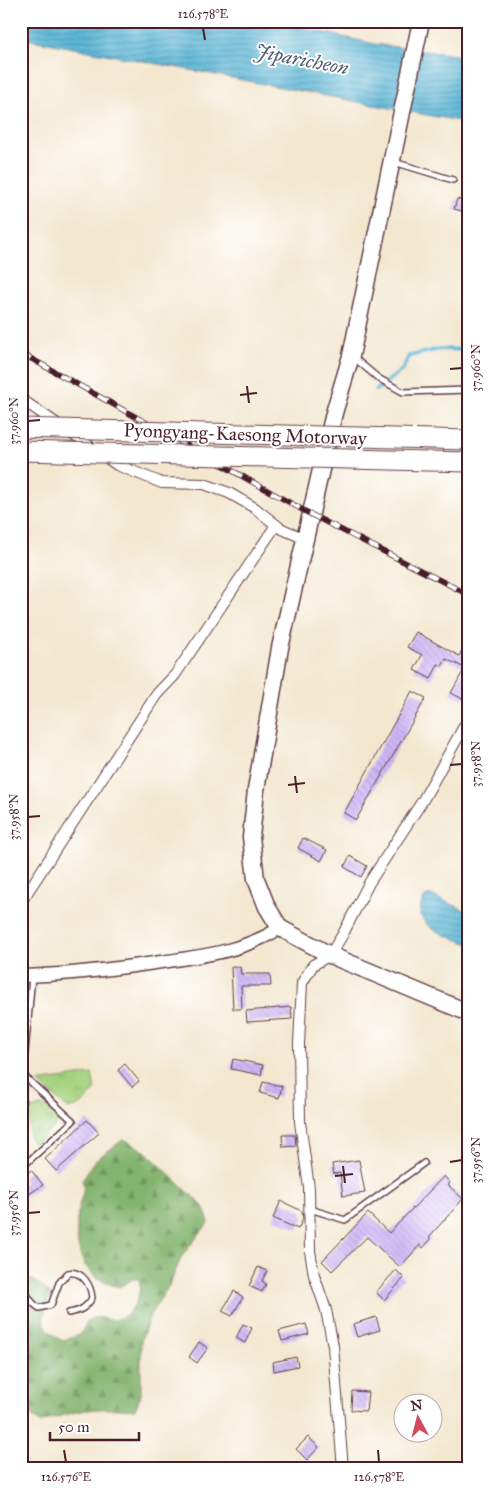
<svg xmlns="http://www.w3.org/2000/svg" width="490" height="1490" font-family="'IM FELL Great Primer',serif">
<defs>
<pattern id="grass-tufts" width="24" height="20" patternUnits="userSpaceOnUse" patternTransform="scale(1.25)"><rect width="24" height="20" fill="#a4d17e"/><path d="M3 7l-1-3M5 7V3M7 7l1-3M15 17l-1-3M17 17v-4M19 17l1-3" fill="none" stroke="#8fb36d"/></pattern>
<pattern id="forest-firs" width="22" height="20" patternUnits="userSpaceOnUse" patternTransform="scale(1.25)"><rect width="22" height="20" fill="#83b36d"/><path d="M5 1l3.5 6h-7zM16 11l3.5 6h-7z" fill="#6d915a"/></pattern>
<pattern id="water-rules" width="6" height="5" patternUnits="userSpaceOnUse" patternTransform="scale(1.25)"><rect width="6" height="5" fill="#56b4d5"/><path d="M0 2.5h6" fill="none" stroke="#4992ad"/></pattern>
<pattern id="building-back-hatch" width="6" height="6" patternUnits="userSpaceOnUse" patternTransform="scale(1.25)"><rect width="6" height="6" fill="#cdb7f6"/><path d="M-1 5l2 2M0 0l6 6M5-1l2 2" fill="none" stroke="#b29dd3"/></pattern>
</defs>
<rect width="100%" height="100%" fill="#fff"/>
<filter id="ink" filterUnits="userSpaceOnUse"><feTurbulence type="fractalNoise" baseFrequency=".02" numOctaves="2"/><feDisplacementMap in="SourceGraphic" scale="10" xChannelSelector="R" yChannelSelector="G"/><feConvolveMatrix kernelMatrix="1 2 1 2 8 2 1 2 1" color-interpolation-filters="sRGB"/></filter>
<filter id="wash" filterUnits="userSpaceOnUse"><feTurbulence type="fractalNoise" baseFrequency=".0096" numOctaves="4" result="noise"/><feDisplacementMap in="SourceGraphic" scale="20" xChannelSelector="R" yChannelSelector="G"/><feGaussianBlur stdDeviation="1.12" result="paint"/><feColorMatrix in="noise" values="0 0 0 0 0 0 0 0 0 0 0 0 0 0 0 0 0 1.4 0 .05"/><feComposite in="paint" operator="in"/></filter>
<g filter="url(#wash)">
<rect width="100%" height="100%" fill="#f3e7cf"/>
<!-- grass -->
<g fill="url(#grass-tufts)" stroke="#777854">
<path d="M92,1074L95,1090C87,1100 81,1107 68,1109L38,1082Z"/>
<polygon points="40,1106 46,1107 61,1121 35,1143 31,1141 29,1136 29,1110"/>
</g>
<!-- forest -->
<path fill="url(#forest-firs)" stroke="#66694c" d="M124,1139L146,1152L203,1206L209,1222L182,1256L170,1284L150,1315L141,1342V1394L135,1410C94,1407 79,1409 40,1423L21,1407V1279L34,1280L50,1293L43,1319L48,1330L62,1341C67,1339 76,1337 80,1334C84,1330 85,1323 89,1320C97,1314 103,1320 111,1320C131,1320 143,1295 139,1279H133L119,1287C78,1278 73,1243 79,1206C81,1196 86,1191 82,1180L94,1161Z"/>
<!-- water -->
<g fill="url(#water-rules)" stroke="#506a80">
<polygon points="21,21 272,21 375,44 469,57 469,123 21,38"/>
<path d="M431,895L469,912V944C449,936 406,926 425,897Z"/>
</g>
<g fill="none" stroke-linecap="round" stroke-linejoin="round">
<!-- stream -->
<polyline stroke="#56b4d5" stroke-width="4" points="376,390 402,370 409,356 440,349 469,350"/>
</g>
<g id="blocks">
<!-- building -->
<g fill="url(#building-back-hatch)">
<polygon points="457,199 469,202 469,213 454,209"/>
<polygon points="416,632 459,656 469,637 469,690 463,699 451,693 465,668 446,659 442,666 438,664 431,679 414,670 422,655 407,647"/>
<polygon points="412,691 426,698 356,820 344,813"/>
<polygon points="303,838 327,850 321,861 298,848"/>
<polygon points="350,856 367,866 361,877 344,867"/>
<polygon points="231,967 240,967 241,974 270,974 271,986 241,986 242,1009 233,1009"/>
<polygon points="291,1007 292,1019 247,1022 246,1011"/>
<polygon points="233,1059 263,1065 261,1075 231,1069"/>
<polygon points="125,1064 139,1081 132,1087 118,1070"/>
<polygon points="263,1082 282,1086 279,1098 260,1093"/>
<polygon points="87,1120 99,1133 56,1171 45,1159"/>
<polygon points="282,1135 295,1135 296,1146 283,1147"/>
<polygon points="359,1160 365,1193 343,1196 340,1173 334,1174 332,1164"/>
<polygon points="31,1170 43,1185 21,1199 21,1186 26,1182 23,1177"/>
<polygon points="444,1176 450,1183 448,1185 463,1199 429,1237 431,1239 423,1248 420,1245 400,1267 367,1237 332,1271 322,1261 368,1213 389,1233"/>
<polygon points="281,1201 302,1211 303,1219 298,1229 273,1218"/>
<polygon points="258,1267 267,1271 262,1281 266,1284 262,1292 249,1286"/>
<polygon points="396,1270 404,1278 384,1300 376,1292"/>
<polygon points="234,1291 243,1297 232,1316 222,1311"/>
<polygon points="376,1317 380,1330 357,1337 353,1324"/>
<polygon points="243,1324 252,1328 245,1343 236,1338"/>
<polygon points="306,1324 309,1334 282,1341 279,1331"/>
<polygon points="199,1342 208,1348 197,1363 189,1357"/>
<polygon points="296,1357 298,1366 274,1371 273,1362"/>
<polygon points="352,1391 368,1392 366,1411 351,1410"/>
<polygon points="308,1437 319,1447 307,1460 296,1449"/>
</g>
</g>
</g>
<g filter="url(#ink)">
<use href="#blocks" fill-opacity="0" stroke="#633d44" stroke-width="1"/>
<g fill="none" stroke-linecap="round" stroke-linejoin="round">
<defs>
<g id="service">
<polyline points="394,162 453,180"/>
<polyline points="353,357 378,378 403,392 469,390"/>
<polyline points="21,1156 23,1075 32,976"/>
<polyline points="21,1168 73,1121 23,1075"/>
<polyline points="310,1209 345,1220 424,1163"/>
<path d="M21,1255C24,1276 20,1295 39,1308L51,1305L59,1283L68,1273C83,1270 91,1286 92,1298C86,1308 80,1311 69,1313"/>
</g>
<g id="minor">
<polyline points="21,399 117,465 162,483 204,484 229,493 255,508 280,528 305,539"/>
<polyline points="21,902 157,694 175,675 276,525"/>
<polyline points="343,1469 333,1346 326,1310 314,1275 310,1251 309,1188 300,1122 299,1044 302,983 313,965 330,955 343,934 369,883 423,800 467,721"/>
</g>
<path id="tertiary" d="M21,976C68,975 115,969 161,962C204,956 244,951 280,928"/>
<polyline id="primary" points="421,21 351,356 334,413 280,648 256,790 251,837 256,879 267,907 280,928 330,955 469,1013"/>
</defs>
<!-- service casing -->
<use href="#service" stroke="#633d44" stroke-width="8"/>
<!-- minor casing -->
<use href="#minor" stroke="#633d44" stroke-width="12"/>
<!-- tertiary casing -->
<use href="#tertiary" stroke="#633d44" stroke-width="15"/>
<!-- primary casing -->
<use href="#primary" stroke="#633d44" stroke-width="19"/>
<!-- service -->
<use href="#service" stroke="#fff" stroke-width="5"/>
<!-- minor -->
<use href="#minor" stroke="#fff" stroke-width="10"/>
<!-- tertiary -->
<use href="#tertiary" stroke="#fff" stroke-width="12"/>
<!-- primary -->
<use href="#primary" stroke="#fff" stroke-width="16"/>
<defs>
<polyline id="rail" points="21,353 310,514 469,595"/>
</defs>
<!-- rail casing -->
<use href="#rail" stroke="#4a1f2b" stroke-width="5.5"/>
<!-- rail -->
<use href="#rail" stroke="#fff" stroke-width="4" stroke-dasharray="11" stroke-linecap="butt"/>
<defs>
<g id="motorway-bridge">
<polyline points="21,428 469,440"/>
<polyline points="21,451 469,462"/>
</g>
</defs>
<!-- motorway-bridge casing -->
<use href="#motorway-bridge" stroke="#633d44" stroke-width="21" stroke-linecap="butt"/>
<!-- motorway-bridge -->
<use href="#motorway-bridge" stroke="#fff" stroke-width="19"/>
</g>
</g>
<!-- ticks -->
<path fill="none" stroke="#4a1f2b" stroke-width="2" d="M203,28L205,40M450,369L462,368M247,386L249,403M240,395L257,393M28,421L40,420M450,765L462,764M295,776L297,793M288,785L305,783M28,817L40,816M450,1162L462,1160M343,1166L345,1183M335,1176L353,1174M28,1213L40,1212M64,1450L66,1462M378,1450L379,1462"/>
<g text-anchor="middle" dominant-baseline="central" stroke-width="4" stroke-linejoin="round" paint-order="stroke">
<!-- street labels -->
<g font-size="19" fill="#4a1f2b" stroke="#fff">
<text transform="translate(245 434) rotate(2)">Pyongyang-Kaesong Motorway</text>
</g>
<!-- water labels -->
<g font-size="20" font-style="italic" fill="#4f5b6f" stroke="#fff">
<text transform="translate(302 59) rotate(11)">Jiparicheon</text>
</g>
</g>
<!-- margin -->
<rect width="490" height="1490" fill="none" stroke="#fff" stroke-width="55"/>
<!-- north arrow -->
<g transform="translate(418 1418) rotate(353)"><circle r="24" fill="#ffffff" stroke="#b7a5aa"/>
<path d="M0-4L9 19L0 12L-9 19Z" fill="#d1495b"/>
<text y="-8" font-size="14" font-weight="bold" text-anchor="middle" fill="#4a1f2b">N</text>
</g>
<!-- scale -->
<path d="M50 1432v8h89v-8" fill="none" stroke="#4a1f2b" stroke-width="2.5"/>
<text x="58" y="1432" font-size="15" fill="#4a1f2b" stroke="#ffffff" stroke-width="4" paint-order="stroke">50 m</text>
<rect x="28" y="28" width="434" height="1434" fill="none" stroke="#4a1f2b" stroke-width="2"/>
<g font-size="12" text-anchor="middle" fill="#4a1f2b">
<text x="203" y="18">126.578°E</text>
<text transform="translate(476 368) rotate(-90)" y="4">37.960°N</text>
<text transform="translate(14 421) rotate(-90)" y="4">37.960°N</text>
<text transform="translate(476 764) rotate(-90)" y="4">37.958°N</text>
<text transform="translate(14 817) rotate(-90)" y="4">37.958°N</text>
<text transform="translate(476 1160) rotate(-90)" y="4">37.956°N</text>
<text transform="translate(14 1213) rotate(-90)" y="4">37.956°N</text>
<text x="66" y="1481">126.576°E</text>
<text x="379" y="1481">126.578°E</text>
</g>
</svg>
